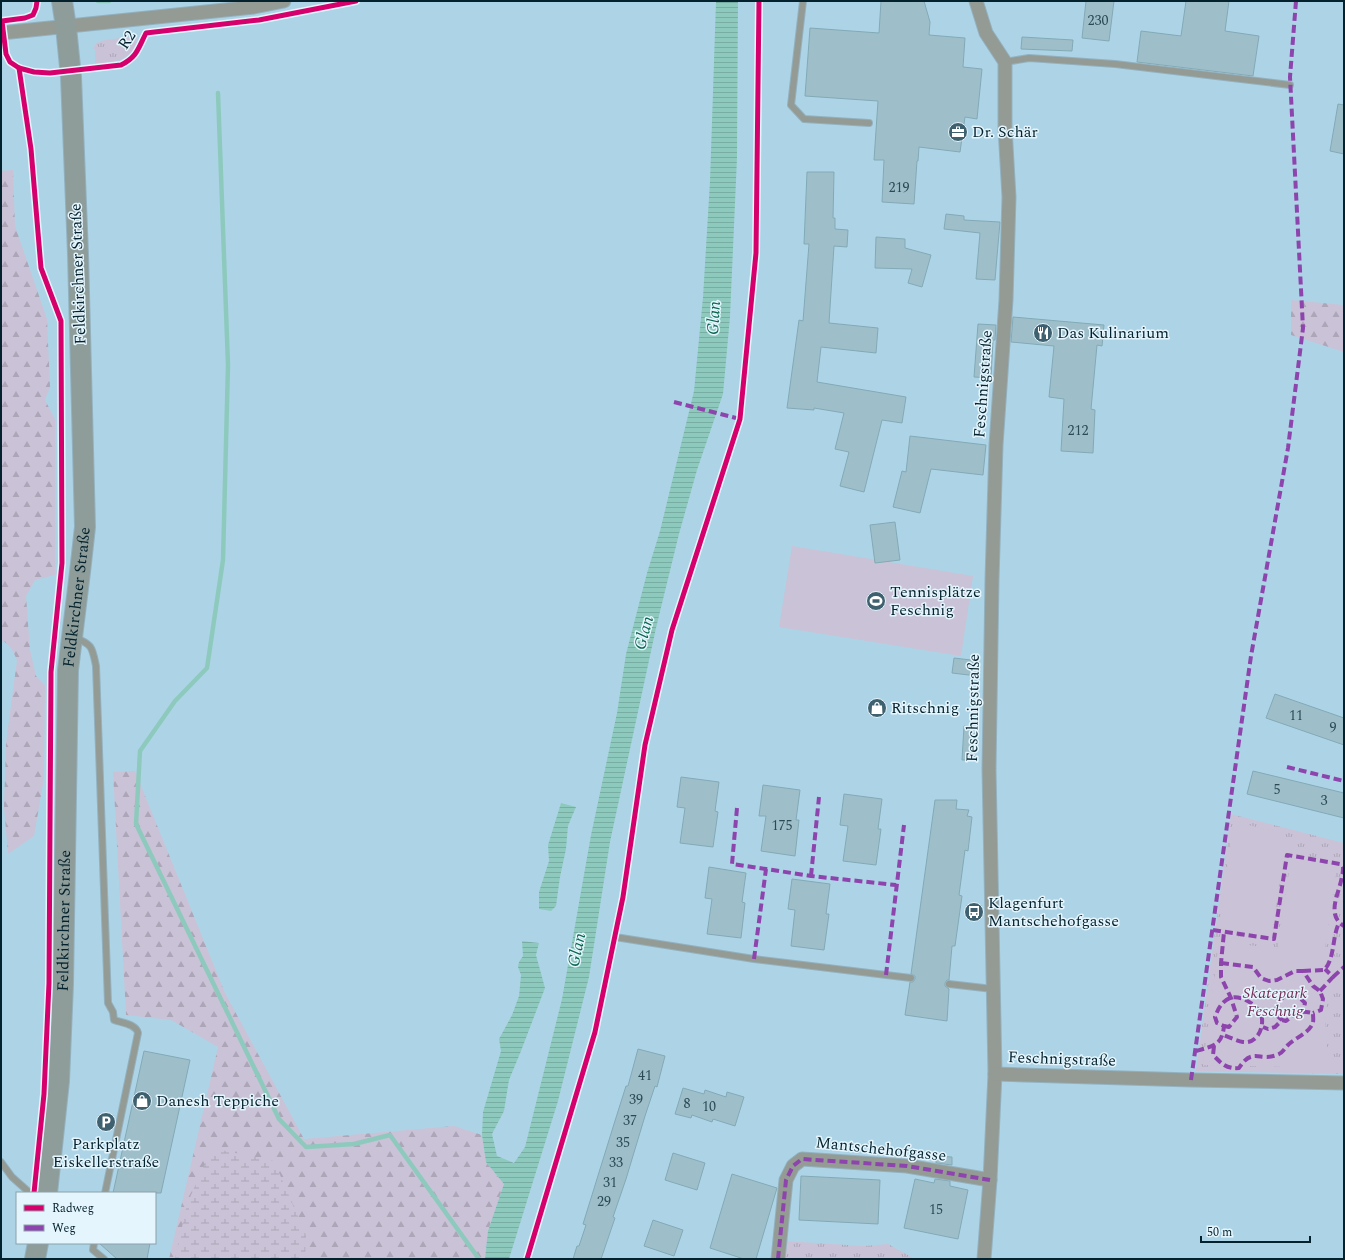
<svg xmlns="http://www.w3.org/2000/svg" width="1345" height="1260" font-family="Spectral,serif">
<defs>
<pattern id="grass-tufts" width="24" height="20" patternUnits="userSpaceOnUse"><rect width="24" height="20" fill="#cac2d6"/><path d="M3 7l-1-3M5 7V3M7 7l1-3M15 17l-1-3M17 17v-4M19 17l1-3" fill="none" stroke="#aca6b8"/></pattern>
<pattern id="forest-firs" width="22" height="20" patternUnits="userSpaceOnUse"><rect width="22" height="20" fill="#cac2d6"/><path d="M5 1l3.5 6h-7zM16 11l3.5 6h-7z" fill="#aca6b8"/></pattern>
<pattern id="wetland-marsh" width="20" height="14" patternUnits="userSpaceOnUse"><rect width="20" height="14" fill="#cac2d6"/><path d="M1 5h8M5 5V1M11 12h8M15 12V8" fill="none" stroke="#aca6b8"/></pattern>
<pattern id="water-rules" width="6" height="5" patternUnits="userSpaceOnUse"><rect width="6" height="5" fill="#8dcabd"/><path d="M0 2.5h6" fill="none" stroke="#78ada3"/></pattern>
</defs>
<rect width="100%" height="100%" fill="#add4e6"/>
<!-- grass -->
<g fill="url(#grass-tufts)">
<path d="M135,36L137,38C132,62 116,61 95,64V49H93L96,43L105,40Z"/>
<polygon points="1231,814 1344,843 1344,1074 1196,1071"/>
<polygon points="784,1241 864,1246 888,1244 915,1259 782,1259"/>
</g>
<!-- forest -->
<g fill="url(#forest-firs)">
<path d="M13,170L15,226L47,319L50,387L45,400L55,419V575L35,580L26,596L30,650L36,676L45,685L44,778L34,836L8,854L4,807L6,743L17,660C13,651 10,644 1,640V171Z"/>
<polygon points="1291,300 1344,305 1344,352 1291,335"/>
<polygon points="135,771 225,993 304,1139 454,1126 482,1135 486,1162 504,1184 488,1231 485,1259 169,1259 218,1047 171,1020 126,1015 113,772"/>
</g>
<!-- wetland -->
<polygon fill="url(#wetland-marsh)" points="212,1148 274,1161 306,1235 305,1259 175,1259 187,1204"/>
<!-- garden -->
<g fill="#cac2d6">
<polygon points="792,546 973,576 961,656 779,627"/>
<polygon points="1234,821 1286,835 1271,937 1219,928"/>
<polygon points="1291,859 1337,865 1324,955 1344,958 1344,974 1329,990 1325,1019 1327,1048 1335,1068 1203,1065 1219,941 1278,949"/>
</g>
<!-- water -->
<g fill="url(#water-rules)">
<polygon points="716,1 738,1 737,158 730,317 723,394 697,470 679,534 656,628 610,842 589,977 558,1101 509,1259 485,1259 488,1231 504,1184 486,1162 482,1135 483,1112 501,1051 499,1039 512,1015 519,996 521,975 518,967 519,962 523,956 522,941 539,943 536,955 545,988 521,1051 509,1080 504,1111 492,1134 497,1156 514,1163 525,1147 562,999 591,835 617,713 626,654 647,573 660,531 694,391 703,297 710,181"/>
<polygon points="561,803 576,807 568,826 566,849 560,877 556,906 551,911 539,909 539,892 549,861 548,845"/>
</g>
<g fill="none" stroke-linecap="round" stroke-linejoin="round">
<!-- stream -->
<g stroke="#8dcabd" stroke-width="4.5">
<polyline points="98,1 109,1"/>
<polyline points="218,93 228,365 223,560 207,668 175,701 140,751 136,824 279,1119 306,1147 354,1144 390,1135 479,1259"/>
</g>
</g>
<!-- building -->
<g fill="#9ebfca" stroke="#82aab6">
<polygon points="881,1 924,1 930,22 929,35 965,38 963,67 982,69 977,119 965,117 960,152 919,147 918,161 917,161 914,204 882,202 884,160 874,160 878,101 805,96 810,28 879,33"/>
<polygon points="1086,1 1114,1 1109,41 1082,38"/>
<polygon points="1186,1 1229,1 1225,31 1259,36 1253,76 1137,62 1141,31 1181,36"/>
<polygon points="1022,37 1073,40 1072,51 1021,49"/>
<polygon points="1338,104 1344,105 1344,154 1330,151"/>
<polygon points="807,172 834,172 833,218 835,218 835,229 848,230 847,247 834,246 829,323 878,328 876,353 821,347 817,382 906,397 902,423 882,420 864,492 840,486 849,452 835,449 844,413 814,408 814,410 787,408 799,320 803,321 809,244 804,244"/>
<polygon points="946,214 964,216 964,220 1000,222 995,280 976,279 980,233 944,229"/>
<polygon points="876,237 905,239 905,248 931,255 922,287 908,283 912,269 875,268"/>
<polygon points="1013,317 1104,325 1102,346 1097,345 1091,409 1095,410 1093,453 1061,451 1064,399 1049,397 1054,346 1011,342"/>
<polygon points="978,324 996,325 995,340 993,340 991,378 974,377"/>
<polygon points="910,436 986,445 983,475 931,469 920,513 893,507 902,471 906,472"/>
<polygon points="895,522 900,560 875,563 870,525"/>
<polygon points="954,658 979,661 977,676 952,673"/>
<polygon points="1275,694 1344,718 1344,745 1266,718"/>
<polygon points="964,726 976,727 974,760 962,760"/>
<polygon points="1253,771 1344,793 1344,818 1247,794"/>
<polygon points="681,777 719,782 715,811 718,812 713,847 680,843 685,808 677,807"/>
<polygon points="763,785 800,790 796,820 799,820 795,856 761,851 766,816 759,816"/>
<polygon points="844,794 882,799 878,829 881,829 876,865 843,861 848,826 840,825"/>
<polygon points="935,800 957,800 956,809 969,810 967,816 972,817 968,851 965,850 959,895 962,896 955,946 952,946 949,980 947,980 945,983 945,986 949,989 947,1021 905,1015 910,982 913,982 915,979 915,976 911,974"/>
<polygon points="709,867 746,873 742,902 745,903 741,938 707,934 712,899 705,898"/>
<polygon points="792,879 830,884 826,914 829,914 824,950 791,946 795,910 788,909"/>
<polygon points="638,1049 665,1056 657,1087 655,1086 645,1116 626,1179 613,1217 615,1218 601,1259 573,1259 577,1246 579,1246 586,1225 583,1224 614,1124 626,1086 628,1086"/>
<polygon points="144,1051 190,1060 161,1193 113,1193"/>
<polygon points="683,1088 704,1094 705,1090 726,1097 727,1092 744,1097 735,1126 713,1119 712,1122 692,1115 691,1118 675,1114"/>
<polygon points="673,1153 705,1163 697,1190 665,1180"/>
<polygon points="936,1156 952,1157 952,1165 936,1163"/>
<polygon points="732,1174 777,1188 756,1259 744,1259 710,1248"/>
<polygon points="801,1176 880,1180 878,1224 799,1220"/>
<polygon points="915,1179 934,1183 935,1179 950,1181 950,1186 968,1190 958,1239 904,1228"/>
<polygon points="653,1220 683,1230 674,1256 644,1246"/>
<polygon points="99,1243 150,1243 147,1259 117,1259"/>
</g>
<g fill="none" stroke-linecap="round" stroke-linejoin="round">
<defs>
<g id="lane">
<polyline points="803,1 791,105 804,119 869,123"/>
<polyline points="1005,62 1029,58 1115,64 1290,85"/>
<path d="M74,637C93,645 92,647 96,666L108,1003L113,1012L114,1020C122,1023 136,1024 138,1033L105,1193"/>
<polyline points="615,937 754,959 911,978"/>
<polyline points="949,984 993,989"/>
<polyline points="1,1162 12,1177 30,1193"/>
<polyline points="94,1243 93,1250 104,1259"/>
</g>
<g id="street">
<polyline points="976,1 986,33 1005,62 1005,128 1009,197 1006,300 996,445 992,580 989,769 995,1074 990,1180 984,1259"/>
<polyline points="1,33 254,7 284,1"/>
<polyline points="995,1074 1191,1080 1344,1083"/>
<polyline points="778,1259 786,1180 793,1166 802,1159 907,1166 990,1180"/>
</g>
<g id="primary">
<path id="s1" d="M47,1193L59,1081L63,984L68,670L80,572L85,527L78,254L71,77L66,27L62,1"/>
<polyline points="35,1259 38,1243"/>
</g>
</defs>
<!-- lane casing -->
<use href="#lane" stroke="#93b2c0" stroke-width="8"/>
<!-- street casing -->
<use href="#street" stroke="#93b2c0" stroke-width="15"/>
<!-- primary casing -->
<use href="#primary" stroke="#93b2c0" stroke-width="22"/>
<!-- lane -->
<use href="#lane" stroke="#949a94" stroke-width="6"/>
<!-- street -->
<use href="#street" stroke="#949a94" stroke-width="13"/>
<!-- primary -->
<use href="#primary" stroke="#8e9d9a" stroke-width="20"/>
<!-- quiet -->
<g stroke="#8e44ad" stroke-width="4" stroke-dasharray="8 4" stroke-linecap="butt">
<polyline points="674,402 740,419"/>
<polyline points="1287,767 1344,781"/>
<polyline points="737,808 732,864 766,869"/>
<polyline points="811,876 819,797"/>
<path d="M1213,930L1274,939L1287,855L1340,864L1343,867C1343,870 1343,873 1342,876C1340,892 1325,915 1344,926"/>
<polyline points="754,959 766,869 811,876 896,885"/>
<polyline points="1221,963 1253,967 1261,978 1269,981 1277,980 1295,971 1303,971 1313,986 1320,991 1323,999 1321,1010 1313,1013"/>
<path d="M1303,971L1324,970C1335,959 1332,937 1339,923"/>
<polyline points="886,975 904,825"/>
<polyline points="1333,977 1344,967"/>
<polyline points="1320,991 1333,977 1325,969"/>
<path d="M1282,1020L1275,1014L1278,1003L1285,995C1295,995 1299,996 1305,1003L1303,1011"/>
<polyline points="1224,1026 1229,1027 1237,1017 1231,998 1221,977 1221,963 1224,932"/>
<path d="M1214,1046L1213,1055C1222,1064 1226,1069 1239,1068C1253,1046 1260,1063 1279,1054C1283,1052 1285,1048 1288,1045C1295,1038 1307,1034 1312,1025C1314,1022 1313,1017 1313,1013C1299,1010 1297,1012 1286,1021L1282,1020L1275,1027L1268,1029L1263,1027"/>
<path d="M1196,1051C1213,1046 1222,1046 1224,1026L1217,1023L1215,1017C1218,1009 1222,1001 1230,998C1240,994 1257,1005 1261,1014C1265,1026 1258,1044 1243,1042C1237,1041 1229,1037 1223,1035"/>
<polyline points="1191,1080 1251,656 1288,448 1303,328 1290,77 1296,1"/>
<polyline points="778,1259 786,1180 793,1166 802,1159 907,1166 990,1180"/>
</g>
<defs>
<g id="cycleway">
<path d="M37,1L36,8L33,15L25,18L2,21L6,54L10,62L19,68L34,72L50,73L121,65C137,57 138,49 146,33L259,20L356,1"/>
<polyline points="19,68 31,149 41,268 61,321 62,563 51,672 49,983 44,1094 34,1193"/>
<polyline points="527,1259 595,1032 623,897 645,745 672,630 740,419 756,253 759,1"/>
</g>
</defs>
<!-- cycleway casing -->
<use href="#cycleway" stroke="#e5f5fd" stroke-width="8"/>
<!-- cycleway -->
<use href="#cycleway" stroke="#d6006c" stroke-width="5"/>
</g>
<!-- icons -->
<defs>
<symbol id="office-disc" viewBox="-11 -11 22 22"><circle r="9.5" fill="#3f606e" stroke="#e5f5fd"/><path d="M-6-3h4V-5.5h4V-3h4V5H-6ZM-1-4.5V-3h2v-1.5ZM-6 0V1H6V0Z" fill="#fff"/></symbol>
<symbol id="restaurant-disc" viewBox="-11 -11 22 22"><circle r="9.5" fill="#3f606e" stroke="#e5f5fd"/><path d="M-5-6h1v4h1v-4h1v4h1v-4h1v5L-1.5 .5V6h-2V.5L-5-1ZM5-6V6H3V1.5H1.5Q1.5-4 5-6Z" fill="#fff"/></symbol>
<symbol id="stadium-disc" viewBox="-11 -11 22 22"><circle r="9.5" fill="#3f606e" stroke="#e5f5fd"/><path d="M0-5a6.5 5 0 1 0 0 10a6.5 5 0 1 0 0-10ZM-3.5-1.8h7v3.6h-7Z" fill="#fff"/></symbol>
<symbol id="shop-disc" viewBox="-11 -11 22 22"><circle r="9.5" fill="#3f606e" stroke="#e5f5fd"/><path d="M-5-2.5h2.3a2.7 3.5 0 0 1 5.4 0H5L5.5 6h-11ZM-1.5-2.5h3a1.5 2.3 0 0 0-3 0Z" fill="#fff"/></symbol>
<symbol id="bus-disc" viewBox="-11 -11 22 22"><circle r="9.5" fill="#3f606e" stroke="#e5f5fd"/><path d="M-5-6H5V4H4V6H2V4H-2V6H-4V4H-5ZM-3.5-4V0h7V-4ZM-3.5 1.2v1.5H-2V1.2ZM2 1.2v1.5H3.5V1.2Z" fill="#fff"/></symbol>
<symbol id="parking-disc" viewBox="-11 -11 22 22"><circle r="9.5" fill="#3f606e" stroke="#e5f5fd"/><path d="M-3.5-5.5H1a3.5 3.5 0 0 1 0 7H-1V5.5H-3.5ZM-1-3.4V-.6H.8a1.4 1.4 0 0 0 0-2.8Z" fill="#fff"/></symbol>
</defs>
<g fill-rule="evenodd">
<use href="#office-disc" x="947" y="121" width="22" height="22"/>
<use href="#restaurant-disc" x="1032" y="322" width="22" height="22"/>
<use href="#stadium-disc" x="865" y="590" width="22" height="22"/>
<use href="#shop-disc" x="866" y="697" width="22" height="22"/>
<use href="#bus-disc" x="963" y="901" width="22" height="22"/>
<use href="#shop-disc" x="131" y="1090" width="22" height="22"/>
<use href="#parking-disc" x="95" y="1111" width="22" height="22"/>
</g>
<g text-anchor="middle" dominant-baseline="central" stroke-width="3" stroke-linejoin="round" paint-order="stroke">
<!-- number labels -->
<g font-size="14" fill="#2b4a55">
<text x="1098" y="20">230</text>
<text x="899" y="187">219</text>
<text x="1078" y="430">212</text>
<text x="1296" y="715">11</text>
<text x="1333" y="727">9</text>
<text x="1277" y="789">5</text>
<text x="1324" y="800">3</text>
<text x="782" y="825">175</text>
<text x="645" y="1075">41</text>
<text x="636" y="1099">39</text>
<text x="687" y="1103">8</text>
<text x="709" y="1106">10</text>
<text x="630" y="1120">37</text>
<text x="623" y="1142">35</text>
<text x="616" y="1162">33</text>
<text x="610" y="1182">31</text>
<text x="604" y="1201">29</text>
<text x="936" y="1209">15</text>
</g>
<!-- street labels -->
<g font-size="16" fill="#04222d" stroke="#e5f5fd">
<text transform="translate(127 40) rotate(-56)">R2</text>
<text transform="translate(78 274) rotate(-92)">Feldkirchner Straße</text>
<text transform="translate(983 384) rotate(-86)">Feschnigstraße</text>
<text stroke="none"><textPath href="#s1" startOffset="597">Feldkirchner Straße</textPath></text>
<text transform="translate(973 708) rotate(-89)">Feschnigstraße</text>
<text stroke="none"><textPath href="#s1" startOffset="273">Feldkirchner Straße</textPath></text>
<text transform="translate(1062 1059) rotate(2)">Feschnigstraße</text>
<text transform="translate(881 1149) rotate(6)">Mantschehofgasse</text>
</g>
<!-- poi labels -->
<g font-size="16" fill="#04222d" stroke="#e5f5fd" text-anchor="start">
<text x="972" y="132">Dr. Schär</text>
<text x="1057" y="333">Das Kulinarium</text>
<text x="890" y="592">Tennisplätze<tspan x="890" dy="18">Feschnig</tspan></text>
<text x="891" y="708">Ritschnig</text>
<text x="988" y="903">Klagenfurt<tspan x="988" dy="18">Mantschehofgasse</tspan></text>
<text x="156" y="1101">Danesh Teppiche</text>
<text x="106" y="1144" text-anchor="middle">Parkplatz<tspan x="106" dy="18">Eiskellerstraße</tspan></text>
</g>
<!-- park labels -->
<g font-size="16" font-style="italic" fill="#742d55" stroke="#e5f5fd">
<text x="1275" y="993">Skatepark<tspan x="1275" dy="18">Feschnig</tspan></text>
</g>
<!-- water labels -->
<g font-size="17" font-style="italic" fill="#0a664d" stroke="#e5f5fd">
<text transform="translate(714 318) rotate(-87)">Glan</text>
<text transform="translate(644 633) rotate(-75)">Glan</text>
<text transform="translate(577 950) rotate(-78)">Glan</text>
</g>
</g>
<!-- border -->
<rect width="1345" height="1260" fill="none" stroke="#04222d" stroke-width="4"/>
<!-- legend -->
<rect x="16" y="1192" width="140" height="52" fill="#e5f5fd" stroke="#8ba1aa"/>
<rect x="24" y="1205" width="20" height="6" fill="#d6006c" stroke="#8ba1aa"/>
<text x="52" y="1212" font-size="12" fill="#04222d">Radweg</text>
<rect x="24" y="1225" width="20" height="6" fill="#8e44ad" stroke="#8ba1aa"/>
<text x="52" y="1232" font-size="12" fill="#04222d">Weg</text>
<!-- scale -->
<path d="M1201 1236v6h109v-6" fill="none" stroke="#04222d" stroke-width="2"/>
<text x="1207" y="1236" font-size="12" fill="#04222d" stroke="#e5f5fd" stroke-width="3" paint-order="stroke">50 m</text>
</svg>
